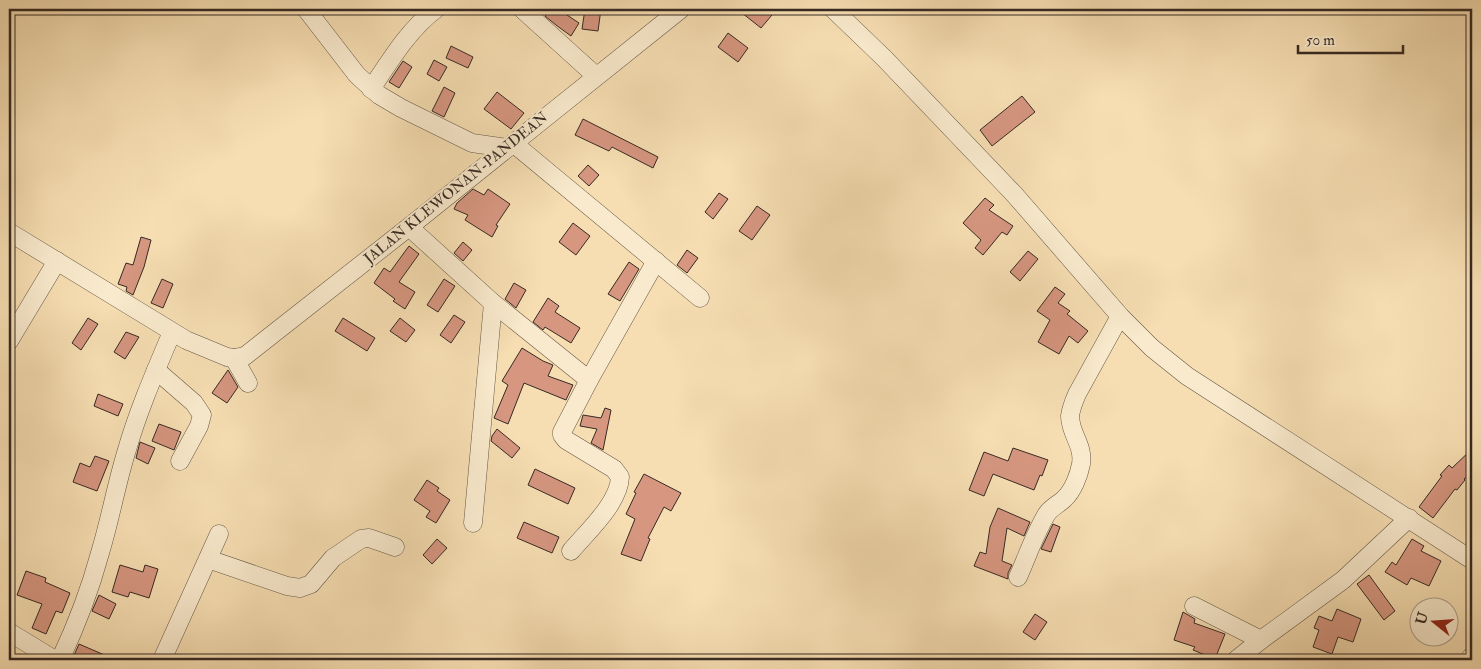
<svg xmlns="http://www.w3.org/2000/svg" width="1481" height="669" font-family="'IM FELL Double Pica',serif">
<rect width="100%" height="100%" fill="#f6deb2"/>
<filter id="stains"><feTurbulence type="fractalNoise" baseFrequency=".004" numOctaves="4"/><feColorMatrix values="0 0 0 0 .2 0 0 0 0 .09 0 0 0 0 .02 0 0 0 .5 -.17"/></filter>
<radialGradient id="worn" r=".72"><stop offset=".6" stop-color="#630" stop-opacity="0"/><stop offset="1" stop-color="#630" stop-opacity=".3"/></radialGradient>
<!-- building -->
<g fill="#d69680" stroke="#362a23">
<polygon points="550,9 558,9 579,23 571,36 556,25 545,16"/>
<polygon points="585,9 601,9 598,31 582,29"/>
<polygon points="737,9 777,9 761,28"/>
<polygon points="728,33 748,48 738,62 718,47"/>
<polygon points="451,46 473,57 468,68 446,58"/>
<polygon points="434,60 447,67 439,81 427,74"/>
<polygon points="403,61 412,67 399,88 389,82"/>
<polygon points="444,87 455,93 444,117 432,111"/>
<polygon points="497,92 524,113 511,129 484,109"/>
<polygon points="1022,96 1035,112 992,146 980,130"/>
<polygon points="583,119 658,157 653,168 612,147 609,151 575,135"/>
<polygon points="588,165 599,175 589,186 578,176"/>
<polygon points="473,189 484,195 488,189 510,204 496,225 498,226 492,237 465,220 468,215 454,209 457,203"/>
<polygon points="719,193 728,199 713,219 705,212"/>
<polygon points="985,198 994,205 989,210 1013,226 1007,235 1002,232 983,255 975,248 981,240 963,223"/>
<polygon points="757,206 770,215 752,240 739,231"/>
<polygon points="573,223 590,236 576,255 559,242"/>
<polygon points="141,237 151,240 144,267 133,295 126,291 127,287 118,284 126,263 133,265"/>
<polygon points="463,242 472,250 463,261 454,253"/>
<polygon points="409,246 419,254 399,282 415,292 405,309 393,301 395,299 374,283 384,268 390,272"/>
<polygon points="687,250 698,258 687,273 677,265"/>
<polygon points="1028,251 1038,259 1020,281 1010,272"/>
<polygon points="629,262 639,269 620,301 608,294"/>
<polygon points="162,279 173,284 163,308 151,303"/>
<polygon points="444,279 455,286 438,312 427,305"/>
<polygon points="514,283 526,290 516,308 505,299"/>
<polygon points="1055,287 1065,294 1058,303 1070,311 1067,314 1088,331 1078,343 1069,336 1059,354 1038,342 1050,320 1037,311"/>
<polygon points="548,298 559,306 555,312 580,328 571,343 545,327 543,330 533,322"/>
<polygon points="454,315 465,322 451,343 440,335"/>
<polygon points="88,318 98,324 81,350 72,343"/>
<polygon points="343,318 375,338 367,351 335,331"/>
<polygon points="400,318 415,330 406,342 390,331"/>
<polygon points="126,332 139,337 125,359 114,352"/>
<polygon points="522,348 543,361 553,365 548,376 573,385 566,400 524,383 508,424 494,418 508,385 502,381"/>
<polygon points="228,370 238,387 227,403 212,393"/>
<polygon points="98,394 123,404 118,416 94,406"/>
<polygon points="605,408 611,410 603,450 591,443 597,429 580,426 583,415 601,418"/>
<polygon points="159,424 181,432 174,450 152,441"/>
<polygon points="497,429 520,448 512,458 491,441 492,436"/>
<polygon points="140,442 155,448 148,464 136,458"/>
<polygon points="1013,448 1048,460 1042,476 1040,475 1034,490 993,474 984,496 969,490 984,452 1008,461"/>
<polygon points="1472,449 1472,472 1464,479 1465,480 1457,490 1455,489 1433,518 1419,507 1442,476 1440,475 1449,465 1452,468"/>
<polygon points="95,456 109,461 97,491 73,482 80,463 90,467"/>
<polygon points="535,469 575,488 568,504 528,485"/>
<polygon points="644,474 681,493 671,511 664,507 648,538 650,539 641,561 621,554 635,519 626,514 636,493 634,492"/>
<polygon points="427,480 439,488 437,491 450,500 436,523 426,517 430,511 414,500"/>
<polygon points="998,508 1030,522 1024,536 1007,528 1002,561 1012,565 1008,573 1008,579 974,566 980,552 986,554 990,527"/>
<polygon points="524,522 559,537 552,553 517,538"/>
<polygon points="1053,524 1060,527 1051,552 1041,549"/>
<polygon points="437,539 447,548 432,564 423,555"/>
<polygon points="1412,539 1424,546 1421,551 1441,561 1429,586 1411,578 1407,585 1385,572 1392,562 1396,565"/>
<polygon points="120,565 143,572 145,565 158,569 149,598 130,592 128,597 112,592"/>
<polygon points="26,571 46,578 45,582 70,593 62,613 56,611 46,634 32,628 42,604 17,595"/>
<polygon points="1369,575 1395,611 1384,620 1357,584"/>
<polygon points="99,595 116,604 109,619 92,611"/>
<polygon points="1337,609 1361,619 1353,642 1338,637 1332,654 1313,647 1319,630 1314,628 1319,616 1332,621"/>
<polygon points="1183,612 1195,619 1194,623 1225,634 1215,659 1193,650 1195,647 1174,640"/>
<polygon points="1035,614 1047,622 1035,640 1023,632"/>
<polygon points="79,644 116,660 72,660"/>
</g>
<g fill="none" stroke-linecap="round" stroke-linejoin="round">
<defs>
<g id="minor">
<polyline points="306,9 357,75 379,95 401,108 472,143 507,148"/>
<polyline points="522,9 596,76"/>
<polyline points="833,9 884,58 1014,194 1120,316 1152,348 1187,376 1472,560"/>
<path d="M371,89C390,61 408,30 436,9"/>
<polyline points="513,143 700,298"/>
<polyline points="409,227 493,303 589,380"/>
<polyline points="9,232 186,340 227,357 234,358 245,356 409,227 681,9"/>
<polyline points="9,341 57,261"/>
<polyline points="234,358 248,383"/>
<polyline points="156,370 194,403 202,415 199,426 180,461"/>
<polyline points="473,523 493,303"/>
<path d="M571,551C588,531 619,503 620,477L614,469L566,440L562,435V432L589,380L656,261"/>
<polyline points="208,559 287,586 300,588 311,584 333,558 361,539 369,538 395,547"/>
<path d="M1018,577C1027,557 1034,536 1045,517C1049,508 1058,505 1064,499C1073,491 1079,475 1081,464C1084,445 1070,434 1070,416C1071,408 1074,401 1077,394L1120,316"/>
<polyline points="1194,606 1261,640"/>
<polyline points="9,632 55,660"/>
<path d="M60,660C76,626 90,590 100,553C110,520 116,486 126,453C138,411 155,372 172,332"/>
<polyline points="162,660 219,534"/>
<polyline points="1236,660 1261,640 1343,580 1409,518"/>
<polyline points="1469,660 1472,656"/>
</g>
</defs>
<!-- minor casing -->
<use href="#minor" stroke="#665747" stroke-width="19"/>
<!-- minor -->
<use href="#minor" stroke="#f9eacd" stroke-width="18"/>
</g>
<g text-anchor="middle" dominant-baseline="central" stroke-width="4" stroke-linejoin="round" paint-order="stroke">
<!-- street labels -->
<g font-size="15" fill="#362a23" stroke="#f9eacd">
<text transform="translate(456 188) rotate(-39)">JALAN KLEWONAN-PANDEAN</text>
</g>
</g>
<!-- margin -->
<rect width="1481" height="669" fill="none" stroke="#f6deb2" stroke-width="30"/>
<rect x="10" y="10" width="1461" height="649" fill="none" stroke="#362a23" stroke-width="2.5"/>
<rect x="15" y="15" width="1451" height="639" fill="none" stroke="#362a23"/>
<!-- north arrow -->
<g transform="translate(1434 622) rotate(287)"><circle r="24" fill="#f9eacd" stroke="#ab9d89"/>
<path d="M0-4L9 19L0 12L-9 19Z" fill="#8f2418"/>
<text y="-8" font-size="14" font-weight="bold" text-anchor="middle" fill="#362a23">U</text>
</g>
<!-- scale -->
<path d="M1298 45v8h105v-8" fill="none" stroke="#362a23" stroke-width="2.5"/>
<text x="1306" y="45" font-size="15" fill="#362a23" stroke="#f9eacd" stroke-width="4" paint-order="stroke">50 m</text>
<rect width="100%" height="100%" filter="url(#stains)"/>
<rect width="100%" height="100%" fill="url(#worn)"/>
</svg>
